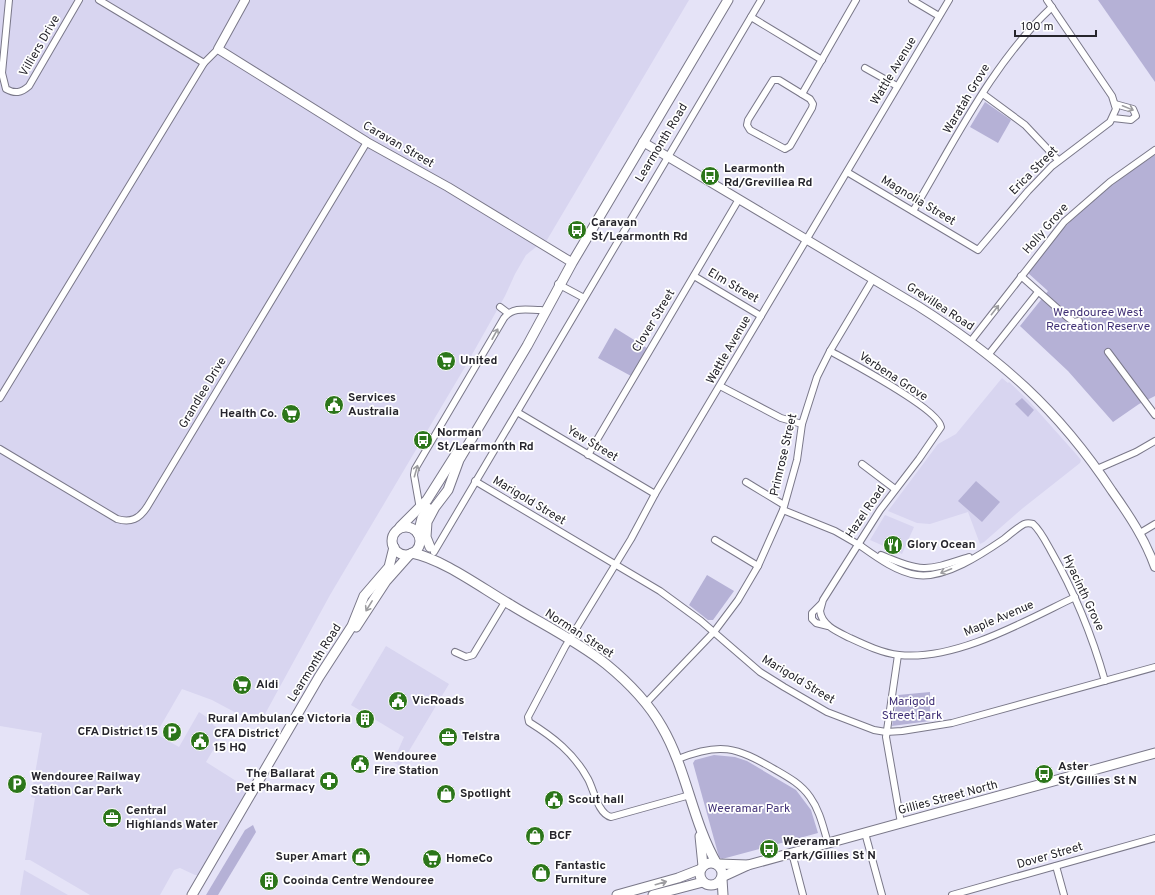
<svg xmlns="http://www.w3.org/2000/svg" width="1155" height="895" font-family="Overpass,sans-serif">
<rect width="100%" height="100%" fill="#e5e3f7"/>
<!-- built -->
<g fill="#d8d5f0">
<polygon points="0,0 689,0 544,245 536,247 526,255 515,274 505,296 465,367 330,595 259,725 212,700 182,689 156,734 179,747 199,712 214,722 213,725 220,729 222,727 227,730 224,736 222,735 206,762 252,791 203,875 195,875 180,868 174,870 160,895 90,895 30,860 25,860 35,798 31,797 42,733 0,726"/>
<polygon points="1002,378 1008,383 1009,382 1028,400 1076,454 1081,460 1080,463 1023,508 984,542 980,544 968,512 930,524 917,523 888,511 938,444 956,434"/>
<polygon points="885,515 914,527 902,554 870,540"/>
<polygon points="386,646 449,684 400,766 393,762 404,737 351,705"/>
<polygon points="24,870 68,895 20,895"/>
</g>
<!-- green -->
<g fill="#b5b1d6">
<polygon points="1098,0 1155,0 1155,82"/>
<polygon points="985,102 1011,120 998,143 970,127"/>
<path d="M1155,155V396L1139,404L1113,422L1068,371L1020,326L1048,291L1028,273C1039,258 1050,243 1062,230C1090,200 1122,177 1155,155Z"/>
<polygon points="615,328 647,348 631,376 598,358"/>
<polygon points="1022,398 1034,410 1028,417 1015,404"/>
<polygon points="976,481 1000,502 982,522 958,501"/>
<polygon points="707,575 734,591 713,620 708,620 689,605"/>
<polygon points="930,692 930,721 892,726 898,695"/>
<polygon points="714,755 735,757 747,761 796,790 811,810 818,833 722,859 719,857 693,763 695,760"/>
<polygon points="253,825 256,832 218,895 206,895 245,830"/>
</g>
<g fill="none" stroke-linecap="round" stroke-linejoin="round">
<defs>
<g id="minor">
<path d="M9,0L2,73L6,89C15,94 21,93 29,86L79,0"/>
<polyline points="99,0 204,63"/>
<polyline points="912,0 939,16"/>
<polyline points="751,17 822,60"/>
<polyline points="865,68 897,86"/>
<polygon points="773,80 779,80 810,99 813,104 812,108 790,146 785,149 750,130 747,125 748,120"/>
<polyline points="802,94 856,0"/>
<polyline points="983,94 1025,125 1058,160"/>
<polyline points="1113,118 1131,120 1136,116 1133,109 1115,104"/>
<polyline points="847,172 978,250 1028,191 1052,166 1110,122 1116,109 1112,96 1047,0"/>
<path d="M913,211C955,141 992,63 1052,7"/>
<polyline points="694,276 761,316"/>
<polyline points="1021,276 1067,317 1074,322 1079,321"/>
<polyline points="558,284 584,298"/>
<polyline points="500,307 508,313"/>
<polyline points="971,341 1064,222 1110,182 1155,150"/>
<path d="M830,351C848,361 939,409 941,427L919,459L880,510L823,600L820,611C822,626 838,632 850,638C865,645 882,653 899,655C956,661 1025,621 1075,597"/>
<polyline points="1108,352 1155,415"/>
<polyline points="989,354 1038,292"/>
<polyline points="720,386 781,418 802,424"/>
<polyline points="0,398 204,63 218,49"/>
<polyline points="517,412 655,494"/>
<path d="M0,449L117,519C131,523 139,519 147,507L367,142"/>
<polyline points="588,455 739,199"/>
<polyline points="862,464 895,489"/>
<polyline points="1097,469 1136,452 1155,441"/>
<polyline points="475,481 660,591 701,621 760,672 784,687 827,712 874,730 886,732 902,731 952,723 1155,667"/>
<polyline points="746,482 784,505"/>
<path d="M420,509L414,475L415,469L504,318C513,306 528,310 541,310"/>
<polyline points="783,510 835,531 861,546"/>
<polyline points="1140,533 1155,524"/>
<polyline points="715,540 758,566"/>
<path d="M858,544C875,556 896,572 917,575C945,579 982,554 1004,539C1010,534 1017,528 1024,524C1027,523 1029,523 1033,524C1040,530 1046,542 1051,551C1075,593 1092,635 1105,681"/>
<polyline points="434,552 761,0"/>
<path d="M881,555C924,573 926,571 969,557"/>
<polyline points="821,604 812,613 812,619 816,623 828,626"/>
<polyline points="455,652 466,657 473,655 505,602"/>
<polyline points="898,655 886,737 901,823"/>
<polyline points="646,703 714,632 738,600 758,566 783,510 797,460 802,424 817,377 830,351 873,279"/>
<path d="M678,759C720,742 736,747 774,769C788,777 801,784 810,797C820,811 823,827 828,843"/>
<path d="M690,795L611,817C598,814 594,790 588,779C574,753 553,737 529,722L528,717L565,647L631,539L655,494L949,0"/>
<polyline points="865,833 882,895"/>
<polyline points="792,853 803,895"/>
<polyline points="1056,866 1064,895"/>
<polyline points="952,895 1155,838"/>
</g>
<g id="tertiary">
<polyline points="245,0 218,49 367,142 448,187 568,260"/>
<path d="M643,142L918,306C1000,358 1058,409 1112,491C1129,515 1145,539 1155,567"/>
</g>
<g id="secondary">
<polyline points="400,527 427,500 458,451"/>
<circle cx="406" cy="541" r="14"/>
<polyline points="418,534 422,518 428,508"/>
<polyline points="430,547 426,537 427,522 435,507 448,490 459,460 527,346 572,263 728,0"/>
<path d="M412,553C443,559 483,589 511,605C542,624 577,641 606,664C628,682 648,702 662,727C687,770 692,821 717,864"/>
<polyline points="356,627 386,581 410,554"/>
<polyline points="700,836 703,866"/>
<circle cx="711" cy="874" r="11"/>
<polyline points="718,864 748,865"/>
<polyline points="722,877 748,865 792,853 1155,753"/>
<polyline points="722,879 723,895"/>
<polyline points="192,895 319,677 352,626 364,596 389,567 394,547"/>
<polyline points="617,895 678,878 701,869"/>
<polyline points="653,895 703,882"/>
</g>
</defs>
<!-- minor casing -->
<use href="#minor" stroke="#7a7889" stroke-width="8"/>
<!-- tertiary casing -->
<use href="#tertiary" stroke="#7a7889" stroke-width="10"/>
<!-- secondary casing -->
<use href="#secondary" stroke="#7a7889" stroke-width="11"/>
<!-- minor -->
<use href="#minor" stroke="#fff" stroke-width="6"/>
<!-- tertiary -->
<use href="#tertiary" stroke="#fff" stroke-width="8"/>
<!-- secondary -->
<use href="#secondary" stroke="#fff" stroke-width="9"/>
</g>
<!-- one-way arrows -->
<defs><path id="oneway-shaft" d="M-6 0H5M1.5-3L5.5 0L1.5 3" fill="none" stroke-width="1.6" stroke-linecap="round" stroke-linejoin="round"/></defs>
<g stroke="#9d9da0">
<use href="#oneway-shaft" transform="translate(1128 108) rotate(22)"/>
<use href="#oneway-shaft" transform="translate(995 310) rotate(-52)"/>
<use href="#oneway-shaft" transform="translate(495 334) rotate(-61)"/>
<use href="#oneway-shaft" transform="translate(416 471) rotate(-74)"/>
<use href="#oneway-shaft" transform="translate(946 571) rotate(158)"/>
<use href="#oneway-shaft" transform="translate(369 606) rotate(122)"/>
<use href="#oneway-shaft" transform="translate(661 883) rotate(-16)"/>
</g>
<!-- icons -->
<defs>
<symbol id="bus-disc" viewBox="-11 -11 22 22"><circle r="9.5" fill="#2c761a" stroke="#fff"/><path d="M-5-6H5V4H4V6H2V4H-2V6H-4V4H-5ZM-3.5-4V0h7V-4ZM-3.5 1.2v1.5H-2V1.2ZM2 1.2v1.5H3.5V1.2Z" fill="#fff"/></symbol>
<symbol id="supermarket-disc" viewBox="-11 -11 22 22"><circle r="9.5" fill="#2c761a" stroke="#fff"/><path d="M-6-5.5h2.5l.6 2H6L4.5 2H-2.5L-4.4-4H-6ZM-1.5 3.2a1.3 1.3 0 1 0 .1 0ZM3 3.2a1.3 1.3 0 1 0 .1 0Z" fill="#fff"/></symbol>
<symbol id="civic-disc" viewBox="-11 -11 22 22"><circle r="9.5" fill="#2c761a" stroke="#fff"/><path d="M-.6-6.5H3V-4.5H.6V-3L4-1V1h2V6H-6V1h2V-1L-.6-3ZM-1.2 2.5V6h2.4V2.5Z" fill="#fff"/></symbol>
<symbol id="restaurant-disc" viewBox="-11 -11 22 22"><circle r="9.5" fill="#2c761a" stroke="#fff"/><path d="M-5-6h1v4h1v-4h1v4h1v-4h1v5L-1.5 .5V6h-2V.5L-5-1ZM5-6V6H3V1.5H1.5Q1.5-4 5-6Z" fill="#fff"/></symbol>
<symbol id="building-disc" viewBox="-11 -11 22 22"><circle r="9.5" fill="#2c761a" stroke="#fff"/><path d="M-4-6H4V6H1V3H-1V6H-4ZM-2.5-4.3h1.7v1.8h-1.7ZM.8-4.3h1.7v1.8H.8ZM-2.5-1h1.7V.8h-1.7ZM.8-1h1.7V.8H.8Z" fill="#fff"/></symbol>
<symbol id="parking-disc" viewBox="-11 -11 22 22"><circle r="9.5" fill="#2c761a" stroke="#fff"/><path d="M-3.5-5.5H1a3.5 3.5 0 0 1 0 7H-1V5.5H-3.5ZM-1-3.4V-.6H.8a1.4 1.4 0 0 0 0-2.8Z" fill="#fff"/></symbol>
<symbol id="office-disc" viewBox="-11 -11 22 22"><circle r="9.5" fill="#2c761a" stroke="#fff"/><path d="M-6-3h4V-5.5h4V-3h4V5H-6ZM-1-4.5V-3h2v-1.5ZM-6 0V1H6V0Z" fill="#fff"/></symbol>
<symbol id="pharmacy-disc" viewBox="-11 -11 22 22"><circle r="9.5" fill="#2c761a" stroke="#fff"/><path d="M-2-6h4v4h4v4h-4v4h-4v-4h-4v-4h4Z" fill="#fff"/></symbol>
<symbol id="shop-disc" viewBox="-11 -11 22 22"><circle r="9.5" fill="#2c761a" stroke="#fff"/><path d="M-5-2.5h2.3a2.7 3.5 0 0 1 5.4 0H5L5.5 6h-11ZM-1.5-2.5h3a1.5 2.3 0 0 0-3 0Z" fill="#fff"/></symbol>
</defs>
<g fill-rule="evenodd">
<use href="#bus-disc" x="699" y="165" width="22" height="22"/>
<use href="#bus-disc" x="566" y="219" width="22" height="22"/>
<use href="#supermarket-disc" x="435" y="350" width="22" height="22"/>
<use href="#civic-disc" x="323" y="394" width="22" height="22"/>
<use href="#supermarket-disc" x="280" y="403" width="22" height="22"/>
<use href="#bus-disc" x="412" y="429" width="22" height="22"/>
<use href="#restaurant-disc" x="882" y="534" width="22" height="22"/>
<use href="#supermarket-disc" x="231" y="674" width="22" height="22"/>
<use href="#civic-disc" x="387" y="690" width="22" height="22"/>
<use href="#building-disc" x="354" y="708" width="22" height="22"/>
<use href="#parking-disc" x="161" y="721" width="22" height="22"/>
<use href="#office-disc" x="437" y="726" width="22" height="22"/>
<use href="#civic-disc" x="189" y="730" width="22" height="22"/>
<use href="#civic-disc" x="349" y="753" width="22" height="22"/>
<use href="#bus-disc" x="1033" y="763" width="22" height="22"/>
<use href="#pharmacy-disc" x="318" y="770" width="22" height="22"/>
<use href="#parking-disc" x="6" y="773" width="22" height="22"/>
<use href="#shop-disc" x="435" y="783" width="22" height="22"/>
<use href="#civic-disc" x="543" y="789" width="22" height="22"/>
<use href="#office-disc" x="101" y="807" width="22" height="22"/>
<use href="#shop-disc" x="524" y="825" width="22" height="22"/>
<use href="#bus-disc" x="758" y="838" width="22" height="22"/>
<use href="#shop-disc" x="350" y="846" width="22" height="22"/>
<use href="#supermarket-disc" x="421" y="848" width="22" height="22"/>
<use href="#shop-disc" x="530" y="862" width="22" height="22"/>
<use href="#building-disc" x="258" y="870" width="22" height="22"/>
</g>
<g text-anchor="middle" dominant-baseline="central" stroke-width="3.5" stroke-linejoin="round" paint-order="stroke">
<!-- street labels -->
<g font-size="12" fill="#26252c" stroke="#fff">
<text transform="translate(40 46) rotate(-60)">Villiers Drive</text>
<text transform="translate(894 71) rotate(-59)">Wattle Avenue</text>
<text transform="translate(967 99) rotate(-59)">Waratah Grove</text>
<text transform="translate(662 143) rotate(-59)">Learmonth Road</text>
<text transform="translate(398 145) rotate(30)">Caravan Street</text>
<text transform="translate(1034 171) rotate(-45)">Erica Street</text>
<text transform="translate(918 201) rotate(31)">Magnolia Street</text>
<text transform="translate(1046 229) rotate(-49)">Holly Grove</text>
<text transform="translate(733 286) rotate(30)">Elm Street</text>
<text transform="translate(940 307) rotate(33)">Grevillea Road</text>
<text transform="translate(654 321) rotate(-59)">Clover Street</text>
<text transform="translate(729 350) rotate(-60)">Wattle Avenue</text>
<text transform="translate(893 377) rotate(33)">Verbena Grove</text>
<text transform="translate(203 393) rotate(-59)">Grandlee Drive</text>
<text transform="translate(592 444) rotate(31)">Yew Street</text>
<text transform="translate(784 455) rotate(-77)">Primrose Street</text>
<text transform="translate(529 501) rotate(31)">Marigold Street</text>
<text transform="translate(866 512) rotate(-56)">Hazel Road</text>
<text transform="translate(1083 593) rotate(65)">Hyacinth Grove</text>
<text transform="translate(999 619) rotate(-23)">Maple Avenue</text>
<text transform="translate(579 634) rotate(33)">Norman Street</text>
<text transform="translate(315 663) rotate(-58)">Learmonth Road</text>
<text transform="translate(798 680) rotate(31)">Marigold Street</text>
<text transform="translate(948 798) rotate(-15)">Gillies Street North</text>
<text transform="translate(1050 856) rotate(-16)">Dover Street</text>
</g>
<!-- poi labels -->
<g font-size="12" font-weight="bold" fill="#26252c" stroke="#fff" text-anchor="start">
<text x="724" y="169">Learmonth<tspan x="724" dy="14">Rd/Grevillea Rd</tspan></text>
<text x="591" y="223">Caravan<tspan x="591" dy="14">St/Learmonth Rd</tspan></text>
<text x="460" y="361">United</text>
<text x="348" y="398">Services<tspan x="348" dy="14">Australia</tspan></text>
<text x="277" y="414" text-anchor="end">Health Co.</text>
<text x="437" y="433">Norman<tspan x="437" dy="14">St/Learmonth Rd</tspan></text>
<text x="907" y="545">Glory Ocean</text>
<text x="256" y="685">Aldi</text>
<text x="412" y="701">VicRoads</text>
<text x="351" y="719" text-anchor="end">Rural Ambulance Victoria</text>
<text x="158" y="732" text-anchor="end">CFA District 15</text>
<text x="214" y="734">CFA District<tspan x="214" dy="14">15 HQ</tspan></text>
<text x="462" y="737">Telstra</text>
<text x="374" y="757">Wendouree<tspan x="374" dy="14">Fire Station</tspan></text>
<text x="1058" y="767">Aster<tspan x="1058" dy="14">St/Gillies St N</tspan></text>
<text x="315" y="774" text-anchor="end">The Ballarat<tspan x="315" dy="14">Pet Pharmacy</tspan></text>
<text x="31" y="777">Wendouree Railway<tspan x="31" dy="14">Station Car Park</tspan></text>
<text x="460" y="794">Spotlight</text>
<text x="568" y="800">Scout hall</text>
<text x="126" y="811">Central<tspan x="126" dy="14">Highlands Water</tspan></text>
<text x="549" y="836">BCF</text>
<text x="783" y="842">Weeramar<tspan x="783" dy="14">Park/Gillies St N</tspan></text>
<text x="347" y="857" text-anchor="end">Super Amart</text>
<text x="446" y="859">HomeCo</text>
<text x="555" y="866">Fantastic<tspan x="555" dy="14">Furniture</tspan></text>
<text x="283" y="881">Cooinda Centre Wendouree</text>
</g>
<!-- park labels -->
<g font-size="12" fill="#423277" stroke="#fff">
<text x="1098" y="313">Wendouree West<tspan x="1098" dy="14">Recreation Reserve</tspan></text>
<text x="912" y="702">Marigold<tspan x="912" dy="14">Street Park</tspan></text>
<text x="749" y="809">Weeramar Park</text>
</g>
</g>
<!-- scale -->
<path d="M1015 30v6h81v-6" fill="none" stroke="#26252c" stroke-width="2"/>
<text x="1021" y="30" font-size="12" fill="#26252c" stroke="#ffffff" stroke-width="3" paint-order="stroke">100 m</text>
</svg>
